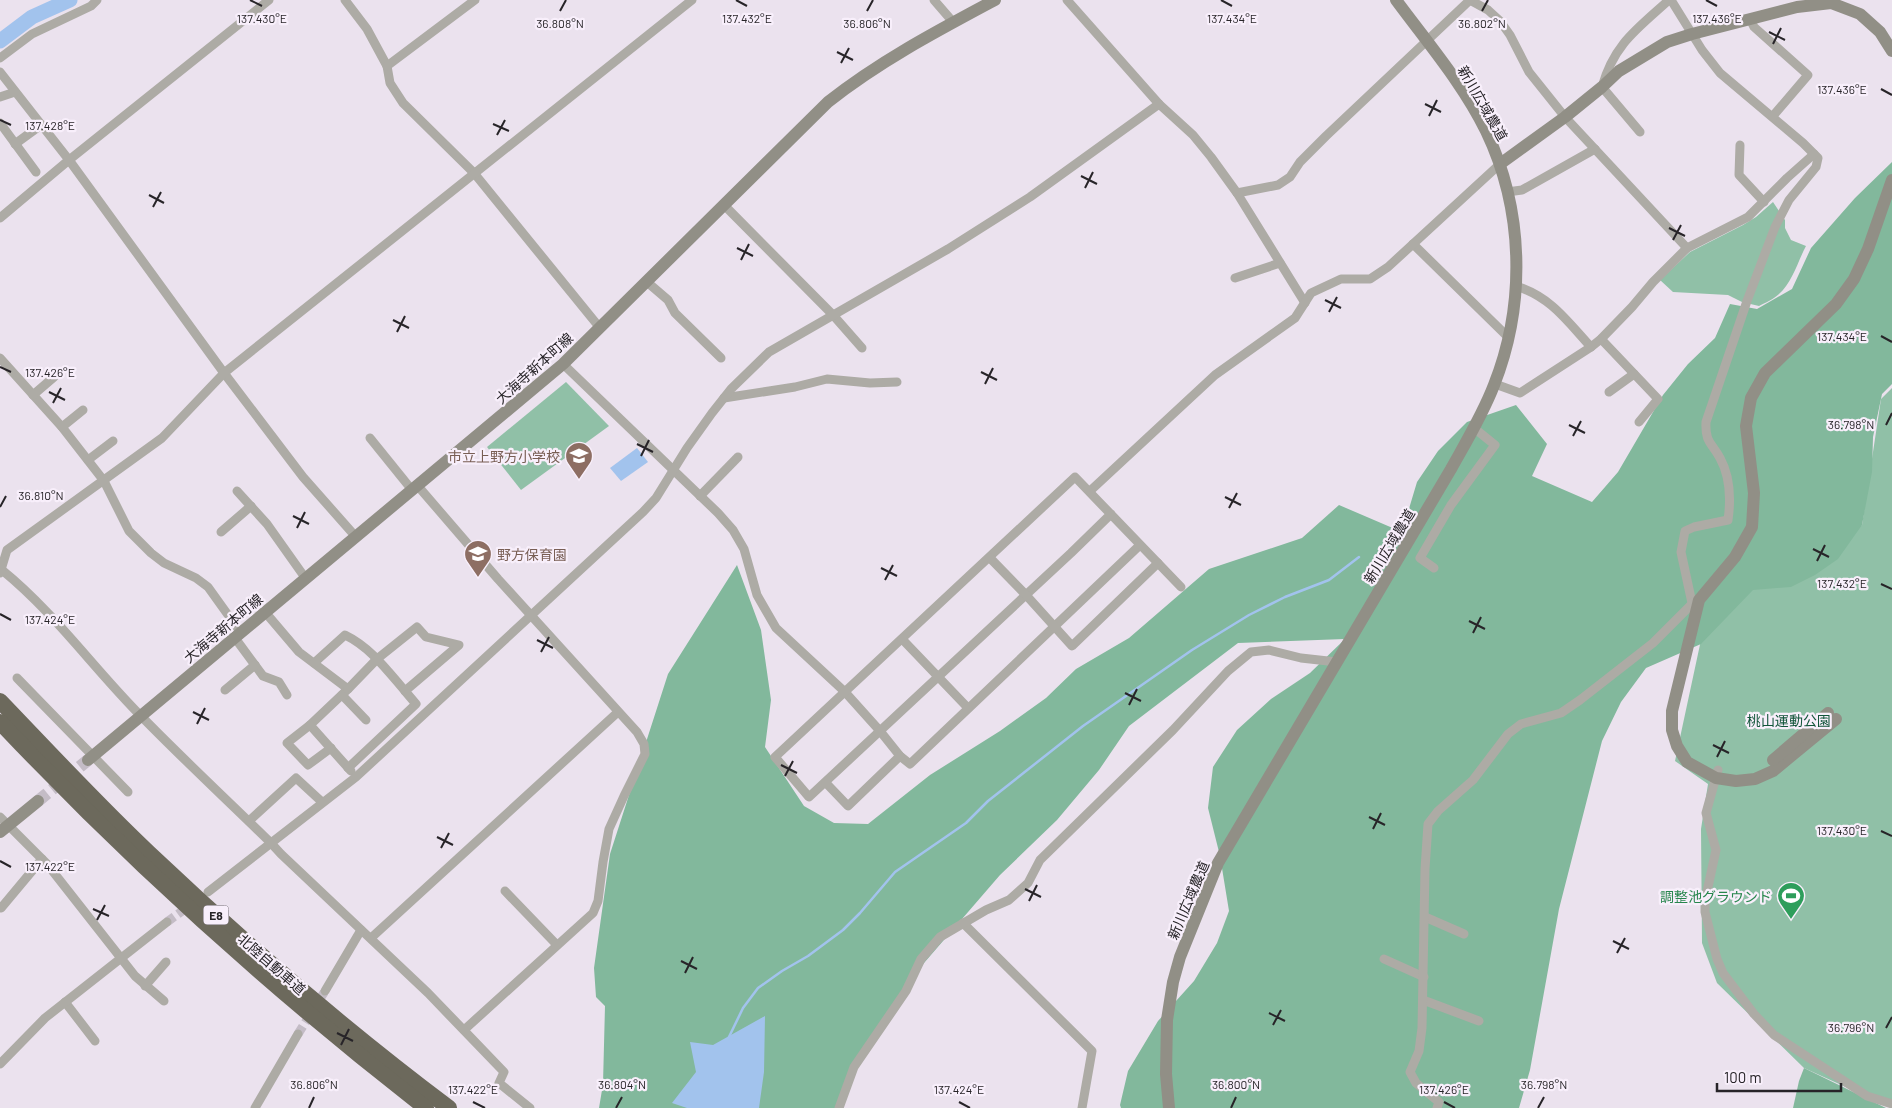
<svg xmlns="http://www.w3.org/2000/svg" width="1892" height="1108" font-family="Barlow,'Noto Sans JP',sans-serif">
<rect width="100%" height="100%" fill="#ebe2ee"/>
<!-- green -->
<g fill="#90c0a7">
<path d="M1773,202L1785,220V228L1791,240L1806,246C1798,261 1792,283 1779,294C1774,299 1765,303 1759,306L1742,302L1728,295L1673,292L1660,280L1690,252L1743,225L1756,217Z"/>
<polygon points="566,382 609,426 521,490 487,447"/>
<polygon points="1892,388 1892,1108 1804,1068 1717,983 1702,943 1701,829 1708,784 1675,761 1713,584 1862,525 1881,399"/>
</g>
<!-- forest -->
<g fill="#82b89c">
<polygon points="1892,162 1892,384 1882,394 1873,437 1872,472 1862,525 1838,559 1815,575 1791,587 1753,590 1701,644 1646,668 1621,702 1602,741 1559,909 1530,1070 1519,1108 1121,1108 1120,1105 1128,1071 1158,1021 1194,981 1217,943 1229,911 1220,856 1208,808 1213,767 1237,730 1271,699 1310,673 1345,639 1238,643 1129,726 1099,770 1057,820 1000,875 924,963 871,1040 838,1108 599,1108 603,1084 605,1006 596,997 594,968 610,854 668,674 737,565 761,630 771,700 765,747 804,806 834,823 868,824 930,775 1000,731 1046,698 1076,669 1129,638 1209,569 1302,538 1339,505 1402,532 1417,482 1438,451 1467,422 1516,405 1547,444 1532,476 1592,502 1618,472 1663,395 1688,364 1715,338 1730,304 1757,309 1792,289 1811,248 1855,198"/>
<polygon points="1804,1068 1886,1108 1793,1108 1799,1081"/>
</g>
<!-- water -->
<g fill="#a2c3ed">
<polygon points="637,448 648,462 621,481 610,468"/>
<polygon points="765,1016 764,1072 759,1108 687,1108 672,1103 696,1072 690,1042 713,1045"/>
</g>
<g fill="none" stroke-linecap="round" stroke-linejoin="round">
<!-- stream -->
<polyline stroke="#a2c3ed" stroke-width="2.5" points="728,1039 743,1008 758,988 782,971 808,956 843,930 860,913 895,872 966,823 988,801 1083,726 1192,650 1249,615 1285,597 1329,580 1359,557"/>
<!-- river -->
<polyline stroke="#a2c3ed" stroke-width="15" points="0,41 32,17 70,0"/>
<!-- street-tunnel -->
<g stroke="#c4bcc6" stroke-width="9" stroke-dasharray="9 4.5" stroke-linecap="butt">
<polyline points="167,922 189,906"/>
<polyline points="298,1034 325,991"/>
</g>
<!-- secondary-tunnel -->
<polyline stroke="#c4bcc6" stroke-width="12" stroke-dasharray="12 6" stroke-linecap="butt" points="38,801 88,760"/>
<!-- street -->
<g stroke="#adaba5" stroke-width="9">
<polyline points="345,0 367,29 387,66 390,83 403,103 474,173 600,328"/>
<polyline points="934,0 953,22"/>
<polyline points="1067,0 1159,104 1193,135 1211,157 1237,193 1305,303"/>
<polyline points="1470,0 1488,10 1500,21 1510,35 1529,72 1565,117 1687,248"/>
<path d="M1671,0L1702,50L1720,73L1803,143L1818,158L1816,167L1789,200L1775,227L1747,301L1706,422C1705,442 1711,442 1720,458C1731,478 1731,499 1728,520L1694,527L1685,531L1681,552L1692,603"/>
<polyline points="1750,19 1754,27 1808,75 1773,116"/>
<polyline points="0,58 32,34 91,6 97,0"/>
<polyline points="387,66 475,0"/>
<polyline points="0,72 69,160 224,373 303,477 356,537"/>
<polyline points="0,97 15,92"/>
<polyline points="0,123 36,172"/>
<path d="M1640,132L1602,87C1614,44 1637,29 1669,0"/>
<polyline points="15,144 41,125"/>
<polyline points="1740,145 1739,175 1764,202"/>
<polyline points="1507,192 1522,190 1595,149"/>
<polyline points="1237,193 1278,185 1290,177 1300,162 1326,136 1470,0"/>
<polyline points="724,205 833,315 862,348"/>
<polyline points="0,218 69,160 269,0"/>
<polyline points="1413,244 1509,338"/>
<polyline points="1235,278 1280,263"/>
<polyline points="647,282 668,300 675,313 721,358"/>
<path d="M1516,286C1551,297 1567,321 1591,347"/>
<polyline points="1601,339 1658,399 1639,422"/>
<polyline points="0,358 62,427 104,481 129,531 151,553 164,563 196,578 208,587 241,633"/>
<polyline points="563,364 718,513 733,530 744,549 757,595 776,628 845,692 880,731 900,756 910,764 1140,545"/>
<polyline points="1495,384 1520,393 1591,347 1601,339 1632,307 1653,282 1687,248 1748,217 1787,178 1814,154"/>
<polyline points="1609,392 1634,374"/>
<polyline points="33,395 54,377"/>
<polyline points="724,398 795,387 827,379 870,383 897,382"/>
<polyline points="62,427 83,410"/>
<polyline points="370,438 412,490"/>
<polyline points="88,460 113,441"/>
<polyline points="417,485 498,579 637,732 644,744 645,754 624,796 609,829 603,862 598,901 593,913 464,1030"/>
<polyline points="237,491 267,524 306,579"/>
<polyline points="1090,491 1215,375 1295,318 1311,293 1341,279 1370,279 1388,267 1500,164"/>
<polyline points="700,496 738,457"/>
<polyline points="1111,514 1071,553 809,797 775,757 1075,477 1181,587"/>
<polyline points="221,532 251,506"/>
<polyline points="990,558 1026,595 1072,646 1158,563"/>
<polyline points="1434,568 1420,558 1451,505 1495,445 1474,428"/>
<path d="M2,570C55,613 94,669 142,717C183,759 227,800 270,842L281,854L428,993L504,1072L499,1083L530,1108"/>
<polyline points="0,573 7,550 162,438 224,373 692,0"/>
<polyline points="265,612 299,652 348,689 310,725 351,771"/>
<polyline points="235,638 263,676 279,682 287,695"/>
<polyline points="902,639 968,708"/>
<path d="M314,663L345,635C370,647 387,670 405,691"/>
<polyline points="17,678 128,792"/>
<polyline points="225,690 255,665"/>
<polyline points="342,695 366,720"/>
<polyline points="310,725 287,743 308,765 331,748"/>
<polyline points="348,768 416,704 405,691 459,645 426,637 417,627 377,659 348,689"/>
<polyline points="1718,770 1706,813 1716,850 1705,901 1705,912 1717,959 1723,973 1754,1014 1774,1035 1867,1096 1892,1104"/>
<polyline points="826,783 848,806 900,756"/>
<polyline points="0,817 47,864 135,976 164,1001"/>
<polyline points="249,821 296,778 322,802"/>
<polyline points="505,891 557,945"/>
<polyline points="208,892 356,777 643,512 656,498 687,448 712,413 731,389 769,352 948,249 1030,197 1159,104"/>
<polyline points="1,908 42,859"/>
<polyline points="1425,917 1464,934"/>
<polyline points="963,923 1092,1051 1082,1108"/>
<polyline points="371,938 618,712"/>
<polyline points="1384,959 1424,977"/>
<polyline points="145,986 166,962"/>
<polyline points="325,991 361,930"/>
<polyline points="1423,1000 1479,1021"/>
<polyline points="65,1002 95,1041"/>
<polyline points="0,1064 45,1018 167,922"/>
<polyline points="255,1108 298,1034"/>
<polyline points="839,1108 854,1067 906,991 921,959 940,937 986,910 1009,900 1028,883 1040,860 1173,730 1228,671 1251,652 1269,650 1301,658 1337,662"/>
<polyline points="1437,1108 1439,1102 1416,1083 1410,1072 1419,1051 1422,1028 1425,869 1428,824 1438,811 1473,780 1508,734 1521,724 1561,713 1580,700 1653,643 1696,600"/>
</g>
<!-- secondary -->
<g stroke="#918f86" stroke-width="12">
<polyline points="1500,164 1565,117 1602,87 1619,71 1667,42 1692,34 1797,7 1831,3 1860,14 1880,32 1892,51"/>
<polyline points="1836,719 1773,771 1755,779 1736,781 1716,778 1687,762 1677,746 1672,730 1672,711 1699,600 1735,557 1752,527 1754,493 1746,426 1751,398 1765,373 1836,304 1854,279 1868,249 1892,180"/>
<path d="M88,760L563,364L828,102C880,61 937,31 995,0"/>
<polyline points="1773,760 1828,713"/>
<polyline points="0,832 38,801"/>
<path d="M1169,1108L1166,1074L1167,1020L1173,982L1180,957L1218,863L1451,469C1466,442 1483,414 1494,385C1526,304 1524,210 1486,131C1463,84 1427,42 1396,0"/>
</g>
<!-- highway -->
<g stroke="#6c695c" stroke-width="16">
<path d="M0,701C49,752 97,804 149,853C244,943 344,1029 449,1108"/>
<path d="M0,722C132,862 274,990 426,1108"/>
</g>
</g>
<!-- ticks -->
<path fill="none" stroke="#272428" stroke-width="2" d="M250,0L262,6M736,0L747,6M1221,0L1232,6M1706,0L1717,6M560,11L566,0M867,11L873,0M1482,11L1488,0M1769,32L1785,40M1773,44L1781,28M837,52L853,60M841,63L849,48M1881,89L1892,95M1425,104L1441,112M1429,116L1437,100M0,120L11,125M493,124L509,131M497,135L505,120M1081,176L1097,184M1085,188L1093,172M149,195L164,203M153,207L161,192M1669,228L1685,236M1673,240L1681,225M737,248L753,256M741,260L749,244M1325,300L1341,308M1329,312L1337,297M393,320L409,328M397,332L405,316M1881,336L1892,342M0,367L11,372M981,372L997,380M985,384L993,368M49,392L65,400M53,403L61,388M1569,425L1585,433M1886,425L1892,413M1573,436L1581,421M637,444L653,452M641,456L649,440M1225,497L1241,505M0,507L6,496M1229,508L1237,493M293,516L309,524M297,528L305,512M1813,549L1829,557M1817,561L1825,545M881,568L897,576M885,580L893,565M1881,584L1892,589M0,614L11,620M1469,621L1485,629M1473,633L1481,617M537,640L553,648M541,652L549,637M1125,693L1141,701M1129,705L1137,689M193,712L209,720M197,724L205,708M1713,745L1729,753M1717,757L1725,741M781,765L797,773M785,776L793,761M1369,817L1385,825M1373,829L1381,813M1881,831L1892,836M437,837L453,845M441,848L449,833M0,861L11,867M1025,889L1041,897M1029,901L1037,885M93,909L109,916M97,920L105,905M1613,941L1629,949M1617,953L1625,938M681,961L697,969M685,973L693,957M1269,1013L1285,1021M1273,1025L1281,1010M1886,1028L1892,1017M337,1033L353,1041M341,1045L349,1029M473,1102L485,1108M959,1102L970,1108M1444,1102L1455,1108M309,1108L314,1097M616,1108L622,1097M1231,1108L1236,1097M1538,1108L1544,1097"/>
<!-- icons -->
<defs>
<symbol id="school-pin" viewBox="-11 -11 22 30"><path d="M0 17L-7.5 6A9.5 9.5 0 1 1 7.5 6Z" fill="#8d6e63" stroke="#f8effb"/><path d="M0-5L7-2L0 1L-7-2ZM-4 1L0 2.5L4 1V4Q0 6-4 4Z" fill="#fff"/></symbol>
<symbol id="stadium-pin" viewBox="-11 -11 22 30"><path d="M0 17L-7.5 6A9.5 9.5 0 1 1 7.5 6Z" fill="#2e9e5b" stroke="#f8effb"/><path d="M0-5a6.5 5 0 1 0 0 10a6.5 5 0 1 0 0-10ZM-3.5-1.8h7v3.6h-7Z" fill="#fff"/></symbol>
</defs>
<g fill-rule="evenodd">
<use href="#school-pin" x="563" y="440" width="32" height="43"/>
<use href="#school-pin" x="462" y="538" width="32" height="43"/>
<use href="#stadium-pin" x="1775" y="880" width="32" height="43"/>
</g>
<g text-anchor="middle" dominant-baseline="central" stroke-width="4.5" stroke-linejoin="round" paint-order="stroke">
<!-- shield labels -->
<rect fill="#f8effb" stroke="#666167" stroke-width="1" x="203.5" y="905.5" width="25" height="19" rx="4"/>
<g font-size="12" font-weight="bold" fill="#272428">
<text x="216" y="915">E8</text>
</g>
<!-- street labels -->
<g font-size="14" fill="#272428" stroke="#f8effb">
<text transform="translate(1483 103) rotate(60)">新川広域農道</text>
<text transform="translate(534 368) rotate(-42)">大海寺新本町線</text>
<text transform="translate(1389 546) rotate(-59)">新川広域農道</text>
<text transform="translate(223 628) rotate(-40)">大海寺新本町線</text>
<text transform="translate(1188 900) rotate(-67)">新川広域農道</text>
<text transform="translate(272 964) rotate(41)">北陸自動車道</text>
</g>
<!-- education labels -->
<g font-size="14" fill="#785e54" stroke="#f8effb" text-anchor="end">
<text x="560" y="456">市立上野方小学校</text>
<text x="497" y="554" text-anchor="start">野方保育園</text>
</g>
<!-- park labels -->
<g font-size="14" fill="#12553a" stroke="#f8effb">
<text x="1789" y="720">桃山運動公園</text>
</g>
<!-- leisure labels -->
<g font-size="14" fill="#27864d" stroke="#f8effb" text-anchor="end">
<text x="1772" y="896">調整池グラウンド</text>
</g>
</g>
<g font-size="12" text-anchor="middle" fill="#272428" stroke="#f8effb" stroke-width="4.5" stroke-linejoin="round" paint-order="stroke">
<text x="262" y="23">137.430°E</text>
<text x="747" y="23">137.432°E</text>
<text x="1717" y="23">137.436°E</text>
<text x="1232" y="23">137.434°E</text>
<text x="560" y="28">36.808°N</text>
<text x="867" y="28">36.806°N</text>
<text x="1482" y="28">36.802°N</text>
<text x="1842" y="94">137.436°E</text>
<text x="50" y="130">137.428°E</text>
<text x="1842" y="341">137.434°E</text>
<text x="50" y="377">137.426°E</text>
<text x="1851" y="429">36.798°N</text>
<text x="41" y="500">36.810°N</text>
<text x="1842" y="588">137.432°E</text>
<text x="50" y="624">137.424°E</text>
<text x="1842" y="835">137.430°E</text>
<text x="50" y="871">137.422°E</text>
<text x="1851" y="1032">36.796°N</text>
<text x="314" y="1089">36.806°N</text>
<text x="622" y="1089">36.804°N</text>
<text x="1236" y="1089">36.800°N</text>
<text x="1544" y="1089">36.798°N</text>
<text x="473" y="1094">137.422°E</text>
<text x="959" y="1094">137.424°E</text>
<text x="1444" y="1094">137.426°E</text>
</g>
<!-- scale -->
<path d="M1717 1083v8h124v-8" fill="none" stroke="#272428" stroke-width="2.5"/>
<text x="1724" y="1083" font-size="15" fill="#272428" stroke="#f8effb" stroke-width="4" paint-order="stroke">100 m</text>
</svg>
